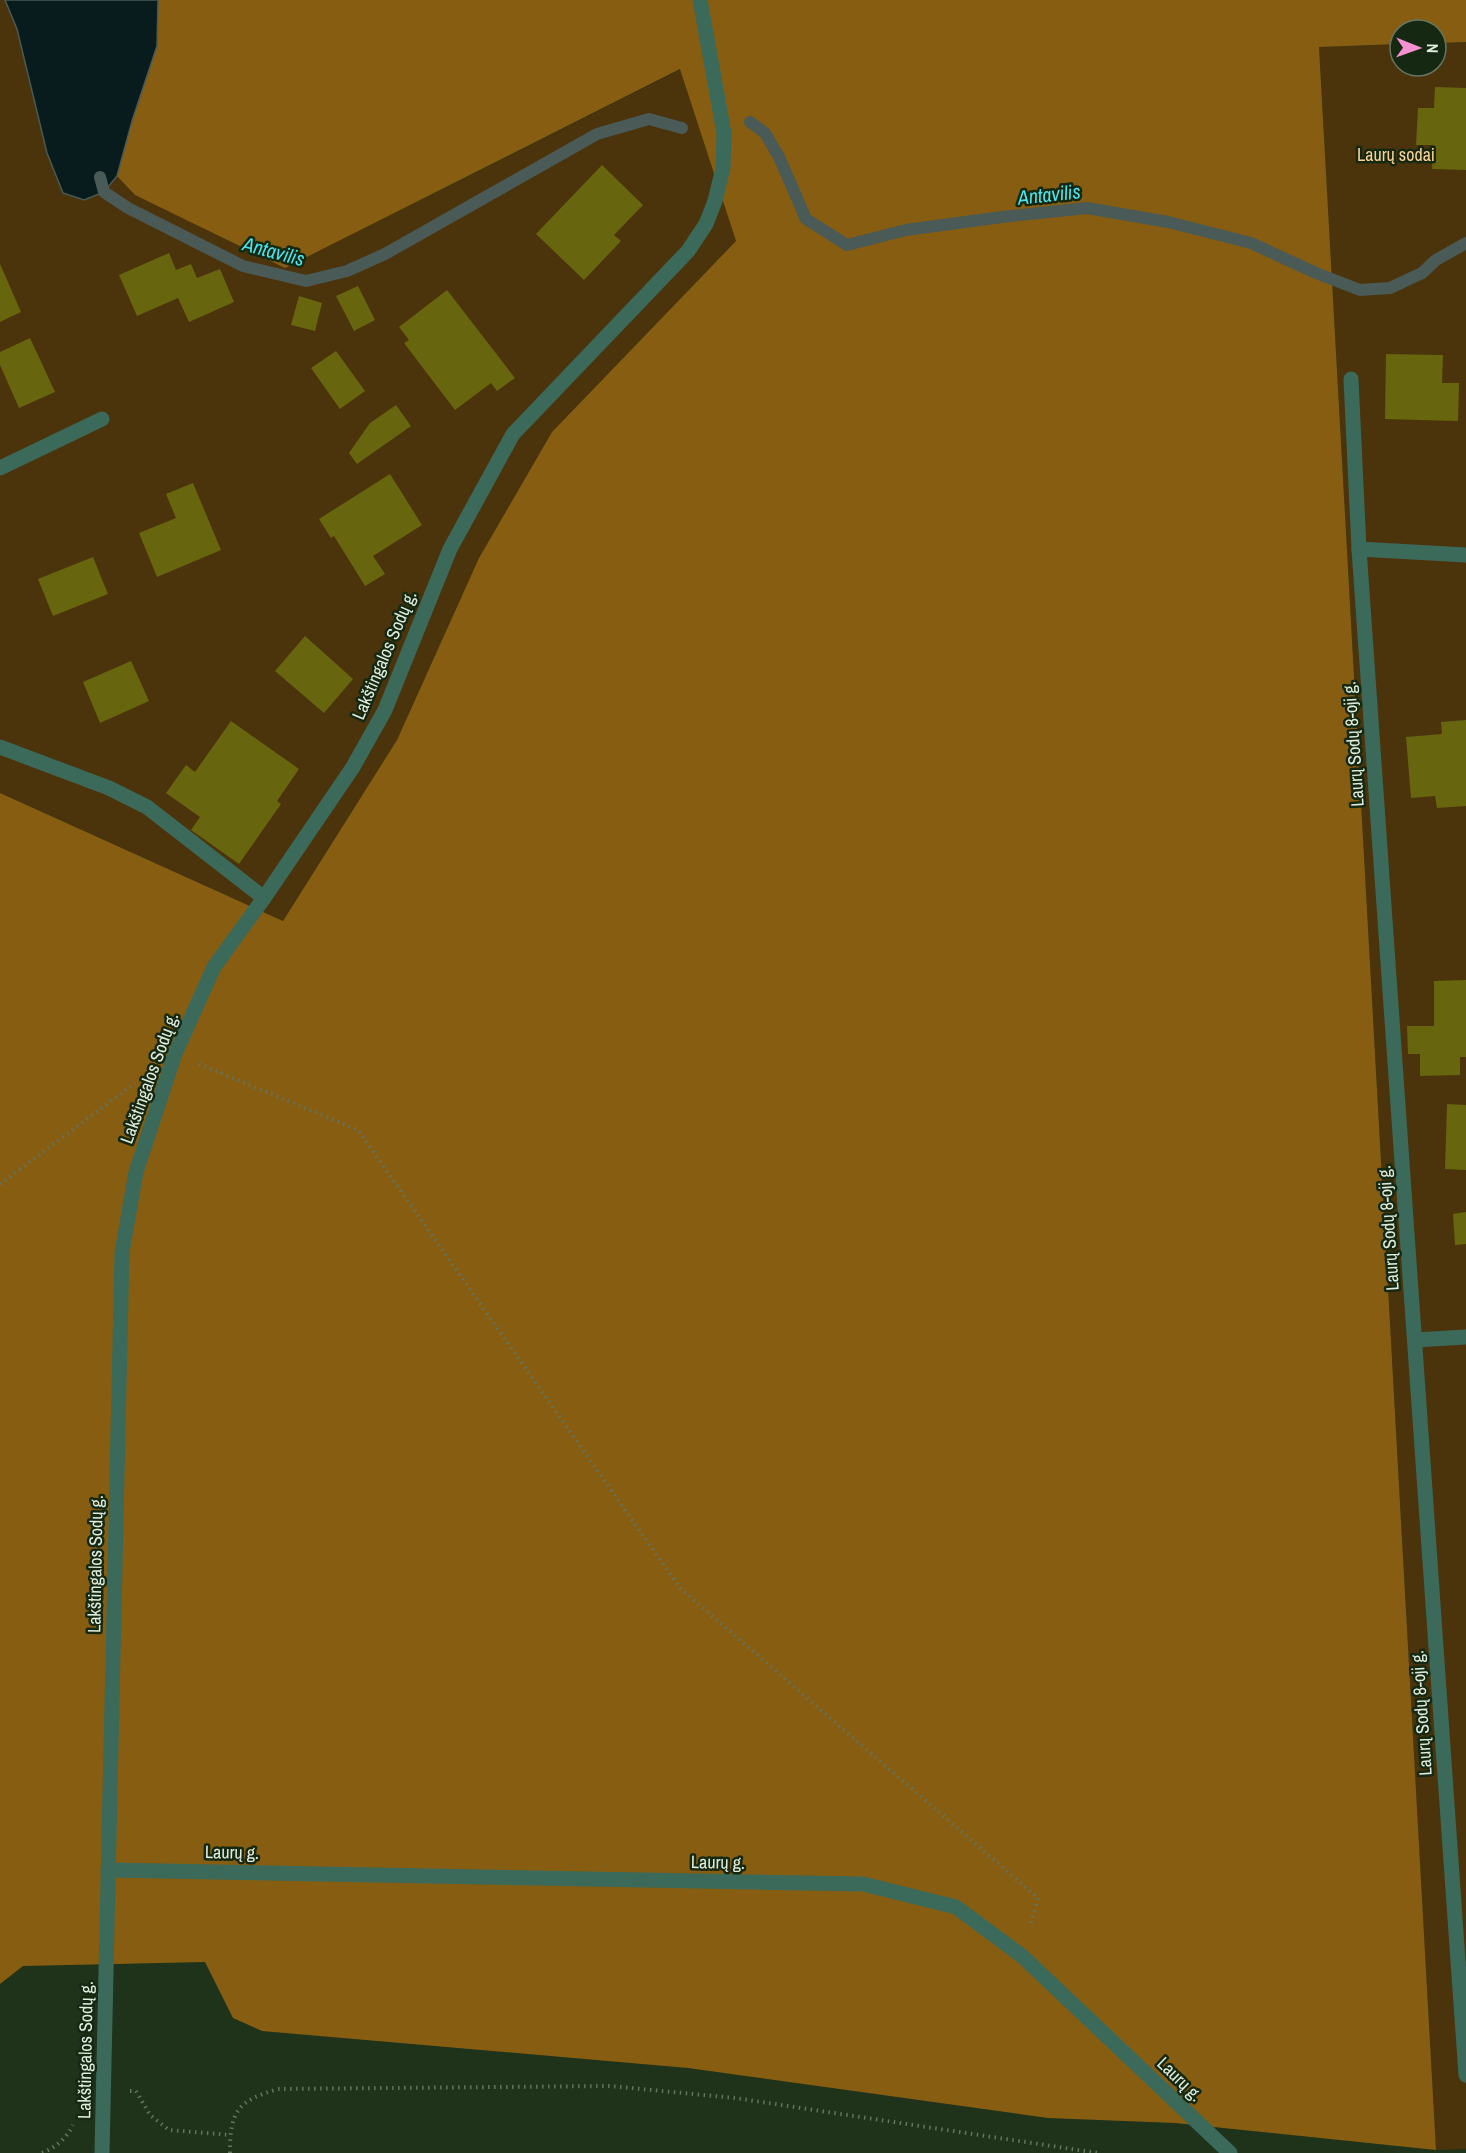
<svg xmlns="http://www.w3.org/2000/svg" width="1466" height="2153" font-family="'Archivo Narrow',sans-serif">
<rect width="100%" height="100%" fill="#1f321a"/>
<!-- green -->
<g fill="#4b340c">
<polygon points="0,0 5,0 17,29 47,153 63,193 104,192 117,176 135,195 285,268 681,69 736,241 552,432 479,558 397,740 283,921 0,793"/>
<polygon points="1466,42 1466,2149 1436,2150 1319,47 1400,44 1400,66 1436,66 1436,43"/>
</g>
<!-- forest -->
<polygon fill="#875e11" points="158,0 1466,0 1466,42 1436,43 1436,30 1400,30 1400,44 1319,47 1436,2150 1175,2123 1048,2118 688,2068 262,2031 233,2018 205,1962 23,1966 0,1984 0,793 283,921 397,740 479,558 552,432 736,241 680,69 285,268 135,195 117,176 132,121 157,46"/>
<!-- water -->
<polygon fill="#081b1d" stroke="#495a57" stroke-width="1.5" points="5,0 158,0 157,46 132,121 117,176 104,192 84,200 63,193 47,153 17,29"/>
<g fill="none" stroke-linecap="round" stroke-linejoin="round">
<!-- stream -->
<g stroke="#495a57" stroke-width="12">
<polyline points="750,122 765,133 779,157 806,219 847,245 906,230 1002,217 1087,208 1168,222 1251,243 1316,273 1360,290 1390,288 1422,273 1436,260 1466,243"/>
<polyline points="100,177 104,192 128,208 243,266 306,281 347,271 385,254 597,134 649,119 682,128"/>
</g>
</g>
<!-- building -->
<g fill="#67650e">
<polygon points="1435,87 1466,88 1466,170 1432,169 1433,145 1416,145 1418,108 1434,108"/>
<polygon points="602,165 643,205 614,235 621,241 584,280 536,234"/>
<polygon points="169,253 176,270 191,264 197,278 220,269 234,302 189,322 178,298 137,316 119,275"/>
<polygon points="0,264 21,312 0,322"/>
<polygon points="358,286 375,320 354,331 336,296"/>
<polygon points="447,290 515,378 497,391 491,383 455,410 404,343 409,340 399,327"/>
<polygon points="299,296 322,303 315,331 291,325"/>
<polygon points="30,338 55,392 19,408 0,365 0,352"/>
<polygon points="336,351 365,391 340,409 311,368"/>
<polygon points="1386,354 1443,355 1442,383 1459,383 1458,421 1385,419"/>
<polygon points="396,405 411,426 357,464 349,453 370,423"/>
<polygon points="390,474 422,525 373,556 385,574 365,586 334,536 331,538 319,519"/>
<polygon points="193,483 221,550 157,577 139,533 176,518 166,494"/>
<polygon points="93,557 108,594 53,616 38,579"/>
<polygon points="305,636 353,679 324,713 275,671"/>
<polygon points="131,661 149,701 100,723 83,682"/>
<polygon points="1466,720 1466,806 1437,808 1435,796 1411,798 1406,737 1442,734 1441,722"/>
<polygon points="231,721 299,769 277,801 281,804 239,864 191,830 200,817 166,793 186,765 195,772"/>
<polygon points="1466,980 1466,1057 1460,1057 1460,1075 1420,1076 1420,1054 1408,1054 1407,1026 1434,1026 1434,981"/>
<polygon points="1447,1104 1466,1105 1466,1170 1445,1169"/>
<polygon points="1466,1212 1466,1244 1455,1245 1453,1214"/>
</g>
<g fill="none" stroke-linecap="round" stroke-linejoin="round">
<!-- path -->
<g stroke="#63745f" stroke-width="4" stroke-dasharray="1.5 4.5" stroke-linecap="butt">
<polyline points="199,1064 358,1130 680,1588 1038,1898 1030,1926"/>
<polyline points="0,1184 135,1083"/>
<polyline points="130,2091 136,2091 150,2115 169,2130 230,2135"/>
<path d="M42,2153C56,2147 66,2139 73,2125"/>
<path d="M230,2153C230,2110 238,2101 278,2089L610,2086L735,2098L1098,2153"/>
</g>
<!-- street -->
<g stroke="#3b6a5b" stroke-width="15">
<polyline points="1351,379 1359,549 1466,2075"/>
<polyline points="0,468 102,419"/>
<polyline points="1359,549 1466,555"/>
<polyline points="0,747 109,788 147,807 264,898"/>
<polyline points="1415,1340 1466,1337"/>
<polyline points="108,1870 863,1884 956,1907 1022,1956 1230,2153"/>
<polyline points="102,2153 122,1252 136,1172 175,1054 214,967 264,898 353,767 385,710 450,549 513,434 688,251 706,224 715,201 723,168 724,133 700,0"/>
</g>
</g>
<g text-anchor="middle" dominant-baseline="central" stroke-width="5" stroke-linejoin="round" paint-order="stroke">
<!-- park labels -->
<g font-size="18" fill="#fdd292" stroke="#152811">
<text x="1396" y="154">Laurų sodai</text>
</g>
<!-- street labels -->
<g font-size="18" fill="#e0ecdd" stroke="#152811">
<text transform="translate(384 655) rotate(-67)">Lakštingalos Sodų g.</text>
<text transform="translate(1353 744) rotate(-94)">Laurų Sodų 8-oji g.</text>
<text transform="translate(149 1078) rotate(-70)">Lakštingalos Sodų g.</text>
<text transform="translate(1388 1228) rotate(-94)">Laurų Sodų 8-oji g.</text>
<text transform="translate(95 1564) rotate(-89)">Lakštingalos Sodų g.</text>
<text transform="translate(1421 1713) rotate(-94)">Laurų Sodų 8-oji g.</text>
<text transform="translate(232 1852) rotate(1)">Laurų g.</text>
<text transform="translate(718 1862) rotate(1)">Laurų g.</text>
<text transform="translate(85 2050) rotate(-89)">Lakštingalos Sodų g.</text>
<text transform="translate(1180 2079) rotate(44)">Laurų g.</text>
</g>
<!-- water labels -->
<g font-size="20" font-style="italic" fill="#4ce4f0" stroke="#152811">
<text transform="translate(1049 194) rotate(-6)">Antavilis</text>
<text transform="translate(274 251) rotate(15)">Antavilis</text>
</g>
</g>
<!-- north arrow -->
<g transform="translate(1418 48) rotate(91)"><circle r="28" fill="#152811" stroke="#667663" stroke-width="1.5"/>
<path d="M0-4.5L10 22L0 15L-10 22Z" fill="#f590d1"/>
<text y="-9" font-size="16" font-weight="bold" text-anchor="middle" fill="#e0ecdd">N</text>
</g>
</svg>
